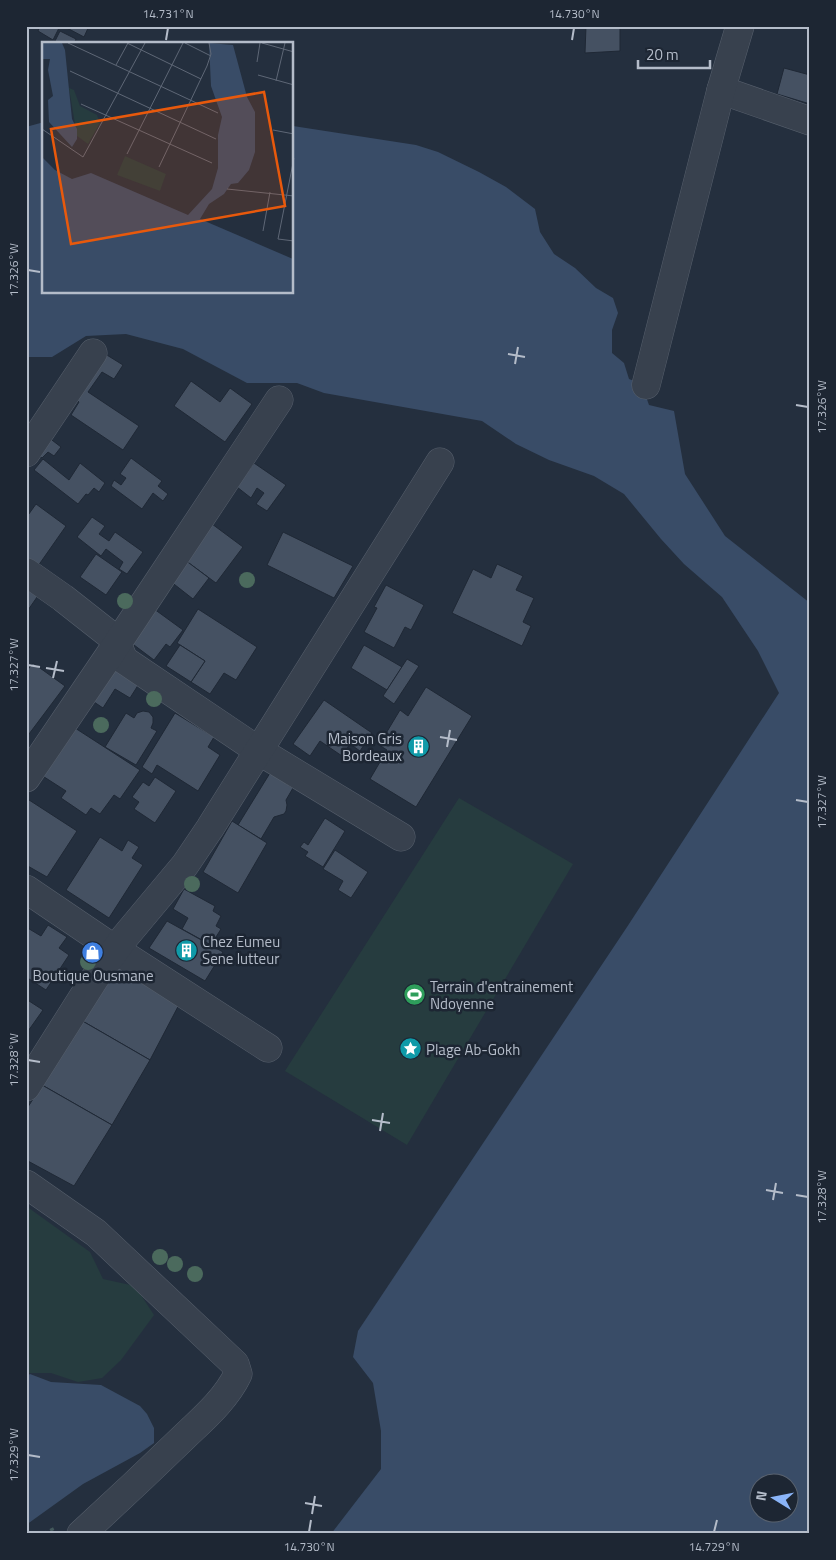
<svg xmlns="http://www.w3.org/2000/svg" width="836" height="1560" font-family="'Titillium Web',sans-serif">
<rect width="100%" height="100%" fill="#242f3e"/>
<!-- green -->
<g fill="#263c3f">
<polygon points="459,798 573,864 407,1145 285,1071"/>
<polygon points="26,1206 90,1252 103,1279 135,1286 154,1315 121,1360 102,1378 78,1382 51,1373 26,1373"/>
</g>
<!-- water -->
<g fill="#394c67" fill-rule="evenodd">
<path d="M44,122V292H292L293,126L416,145L438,152L479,172L506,187L535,209L540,232L554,254L575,268L596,288L613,298L618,313L612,330V353L624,363L629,379L634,381L638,374L649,405L674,411L685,474L725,536L810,603V1534H331L381,1469V1431L373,1383L353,1357L358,1331L629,924L779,693L758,651L722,597L684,564L661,539L624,494L594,476L549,460L516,444L482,421L324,393L297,383H247L183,349L126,334L86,336L52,357H26V127ZM758,1482H788V1512H758Z"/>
<polygon points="30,1374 51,1382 101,1385 140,1406 147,1414 154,1428 154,1443 140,1453 83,1484 26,1525 26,1377"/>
</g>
<!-- building -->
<g fill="#455162" stroke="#1f2835">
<polygon points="40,26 60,26 53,40 38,31"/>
<polygon points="68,26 89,26 84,37 67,28"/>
<polygon points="586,26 620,26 620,51 585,53"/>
<polygon points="60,31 76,39 74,44 54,43"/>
<polygon points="784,68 810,75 810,104 777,94"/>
<polygon points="102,352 123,365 114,379 102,372 88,392 139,426 123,450 71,415 79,402 74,398"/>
<polygon points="191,381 220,402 230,388 252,404 225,442 174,406"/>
<polygon points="48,437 61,447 54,456 48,452 42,458 36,453"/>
<polygon points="131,458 162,481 158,486 168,494 163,501 153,493 142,509 111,486 114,480 121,485 126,478 120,474"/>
<polygon points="43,459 69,480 80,463 105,483 99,492 94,488 88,495 86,494 78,504 34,470"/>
<polygon points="254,463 286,485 267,511 256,504 264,493 257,488 251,498 237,487"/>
<polygon points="36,504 66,526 38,566 26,557 26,518"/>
<polygon points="92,517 105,526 99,534 109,541 115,532 143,552 127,574 119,569 123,562 106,549 101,556 77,537"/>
<polygon points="208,521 243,547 216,583 182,558"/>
<polygon points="283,532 353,566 334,598 267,565"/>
<polygon points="96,554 122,572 106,595 80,577"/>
<polygon points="185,560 209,578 193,599 170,581"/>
<polygon points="497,564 523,576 516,590 534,598 523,622 531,626 522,646 452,613 473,569 491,578"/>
<polygon points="26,577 44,587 26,613"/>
<polygon points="386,585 424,605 411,630 405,627 394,648 364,632 377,608 374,607"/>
<polygon points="150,606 183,630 170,647 166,644 154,660 126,639"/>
<polygon points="198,609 257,647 236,680 224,673 210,694 191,682 205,661 177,643"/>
<polygon points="180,645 205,661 191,682 166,666"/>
<polygon points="364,645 402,667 387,690 351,668"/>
<polygon points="110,659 142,679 130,698 115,689 103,708 91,700"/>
<polygon points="407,659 419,666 394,704 383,696"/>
<polygon points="33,663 65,686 26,738 26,672"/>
<polygon points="426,687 472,716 416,807 370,779 387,750 379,745 400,710 408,716"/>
<polygon points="324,700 372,733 360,751 350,744 342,756 320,741 310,756 293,744"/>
<polygon points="143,711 149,712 153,717 153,723 151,728 157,731 136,765 105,747 126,713 134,718 137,713"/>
<polygon points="175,713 214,737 208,747 220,755 198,791 157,765 152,774 142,767"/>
<polygon points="75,728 140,770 120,799 114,795 100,814 91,808 86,815 61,798 66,791 38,773"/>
<polygon points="270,773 293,788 286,800 287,805 286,811 284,814 274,817 261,839 238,825"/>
<polygon points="155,777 176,791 155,823 134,809 139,802 132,797 143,782 149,786"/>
<polygon points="26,798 77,831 47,877 26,865"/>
<polygon points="325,818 345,831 323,867 305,856 308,852 300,847 304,842 308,845"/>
<polygon points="232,821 267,843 238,893 203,872"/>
<polygon points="100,837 122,851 128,840 139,847 132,858 143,865 109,918 66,890"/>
<polygon points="335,850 368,872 351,898 338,890 343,881 323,869"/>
<polygon points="184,889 215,906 213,911 221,916 216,926 221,929 211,945 182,929 188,918 173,909"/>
<polygon points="167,921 223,952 205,981 149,948"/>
<polygon points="48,925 67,937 59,948 69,955 46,990 26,977 26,927 41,936"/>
<polygon points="112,960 182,999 150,1060 79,1019"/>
<polygon points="26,999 43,1010 26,1034"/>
<polygon points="79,1019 150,1060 112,1125 42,1085"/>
<polygon points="42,1085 112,1125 74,1186 26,1160 26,1110"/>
</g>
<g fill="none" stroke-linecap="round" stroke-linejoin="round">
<defs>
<g id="minor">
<polyline points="721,90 810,121"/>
<polyline points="646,385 721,90 740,26"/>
<polyline points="26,453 93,353"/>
<polyline points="26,572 63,598 110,635 117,644 124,660 259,751 401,837"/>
<polyline points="26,778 117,644 279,400"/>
<polyline points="26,889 116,950 268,1048"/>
<polyline points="26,1087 95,978 124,938 185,865 210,828 440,462"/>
<path d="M26,1184L96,1233L235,1364L238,1374C226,1399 204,1418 184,1437C150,1470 116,1502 81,1534"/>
</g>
</defs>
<!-- minor casing -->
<use href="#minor" stroke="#565f6c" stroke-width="29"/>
<!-- path -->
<polyline stroke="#44595c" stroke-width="3" stroke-dasharray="4 4" stroke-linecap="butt" points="43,1534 57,1527"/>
<!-- minor -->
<use href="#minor" stroke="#38414e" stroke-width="28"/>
</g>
<!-- trees -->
<g fill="#4b6a5d">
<circle cx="247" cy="580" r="8"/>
<circle cx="125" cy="601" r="8"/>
<circle cx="154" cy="699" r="8"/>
<circle cx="101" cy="725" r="8"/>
<circle cx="192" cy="884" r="8"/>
<circle cx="88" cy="962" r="8"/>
<circle cx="160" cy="1257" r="8"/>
<circle cx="175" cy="1264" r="8"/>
<circle cx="195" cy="1274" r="8"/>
</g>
<!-- ticks -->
<path fill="none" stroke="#b4bcc9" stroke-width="2" d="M166,40L168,28M572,40L574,28M28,270L40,272M508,354L525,357M515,364L518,347M796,405L808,407M28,665L40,667M46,668L64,671M53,678L57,661M440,737L457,740M447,747L450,730M796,800L808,802M28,1060L40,1062M372,1120L390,1123M380,1131L383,1113M766,1190L783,1193M796,1195L808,1197M773,1200L776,1183M28,1455L40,1457M305,1503L322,1506M312,1514L315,1496M309,1532L311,1520M714,1532L717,1520"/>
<!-- icons -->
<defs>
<symbol id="building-disc" viewBox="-11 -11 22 22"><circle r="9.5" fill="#0f9aa8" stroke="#1d2633"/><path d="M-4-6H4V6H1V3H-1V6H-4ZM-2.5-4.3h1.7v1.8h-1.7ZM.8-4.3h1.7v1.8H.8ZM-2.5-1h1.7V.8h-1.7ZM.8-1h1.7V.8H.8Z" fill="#fff"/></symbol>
<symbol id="shop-disc" viewBox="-11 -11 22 22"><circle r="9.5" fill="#3f7fe0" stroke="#1d2633"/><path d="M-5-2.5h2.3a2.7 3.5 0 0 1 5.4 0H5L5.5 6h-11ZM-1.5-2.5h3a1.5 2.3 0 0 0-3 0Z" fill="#fff"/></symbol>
<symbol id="stadium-disc" viewBox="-11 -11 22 22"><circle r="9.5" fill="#2e9e5b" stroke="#1d2633"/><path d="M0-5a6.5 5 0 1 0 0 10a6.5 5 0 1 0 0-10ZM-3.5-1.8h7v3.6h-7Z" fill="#fff"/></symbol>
<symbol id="sight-disc" viewBox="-11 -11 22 22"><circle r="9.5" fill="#0f9aa8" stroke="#1d2633"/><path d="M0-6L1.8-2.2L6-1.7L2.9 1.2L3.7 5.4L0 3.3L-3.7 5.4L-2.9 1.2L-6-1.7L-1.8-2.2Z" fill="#fff"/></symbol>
</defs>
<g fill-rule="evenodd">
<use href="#building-disc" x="406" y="734" width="25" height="25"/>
<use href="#building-disc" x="174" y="938" width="25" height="25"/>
<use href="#shop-disc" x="80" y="940" width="25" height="25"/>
<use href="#stadium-disc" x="402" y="982" width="25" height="25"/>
<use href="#sight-disc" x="398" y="1036" width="25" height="25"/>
</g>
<g text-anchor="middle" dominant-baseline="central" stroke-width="5" stroke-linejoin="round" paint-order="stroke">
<!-- poi labels -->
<g font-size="15" fill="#b4bcc9" stroke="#1d2633" text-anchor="start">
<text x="402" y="738" text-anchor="end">Maison Gris<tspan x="402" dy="17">Bordeaux</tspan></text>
<text x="202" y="941">Chez Eumeu<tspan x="202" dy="17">Sene lutteur</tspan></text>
<text x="93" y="975" text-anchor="middle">Boutique Ousmane</text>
<text x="430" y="986">Terrain d'entrainement<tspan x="430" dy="17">Ndoyenne</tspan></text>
<text x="426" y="1049">Plage Ab-Gokh</text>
</g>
</g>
<!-- overview -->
<g transform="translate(42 42)">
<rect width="251" height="251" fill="#242f3e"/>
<path d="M27,46L32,48L38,64L55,73L58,81L46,102L35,94ZM83,114L124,132L118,149L75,133Z" fill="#263c3f"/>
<path d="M0,1H20L23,8L30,77L35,87V97L30,105L7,80L6,58L11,54L6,28L8,17H0ZM167,1L191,3L205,55L213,70V110L207,128L196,141L189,142L182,152L167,162L158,177L251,217V250H0V115L13,128L30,137L49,131L146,173L170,147L176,126V93L180,75L169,44Z" fill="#394c67"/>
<path fill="none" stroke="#5e6776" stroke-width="1" d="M26,1L176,71M85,1L159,37M143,1L169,14M220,1L252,10M215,20L218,1M74,23L86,1M28,29L174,97M216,33L252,43M234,39L243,1M39,62L170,121M0,87L41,115L103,1M231,88L252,92M85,112L141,1M252,116L236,197L252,199M117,125L165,24L169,12L167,1M185,147L252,154M221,189L228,150"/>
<path fill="#e8590c" fill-opacity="0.15" stroke="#e8590c" stroke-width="2.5" d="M222,50L243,164L29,202L9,87Z"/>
<rect width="251" height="251" fill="none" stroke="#b4bcc9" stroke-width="2.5"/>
</g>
<!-- border -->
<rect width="836" height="1560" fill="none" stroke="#1d2633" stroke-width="55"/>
<!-- north arrow -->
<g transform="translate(774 1498) rotate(280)"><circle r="24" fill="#1d2633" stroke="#59626f"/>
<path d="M0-4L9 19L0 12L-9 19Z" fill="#8ab4f8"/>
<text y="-8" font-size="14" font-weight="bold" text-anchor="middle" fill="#b4bcc9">N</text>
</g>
<!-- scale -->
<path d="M638 60v8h72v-8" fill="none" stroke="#b4bcc9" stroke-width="2.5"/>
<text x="646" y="60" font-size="15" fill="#b4bcc9" stroke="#1d2633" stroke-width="4" paint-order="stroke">20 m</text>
<rect x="28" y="28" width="780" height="1504" fill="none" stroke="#b4bcc9" stroke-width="2"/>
<g font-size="12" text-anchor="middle" fill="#b4bcc9">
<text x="168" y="18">14.731°N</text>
<text x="574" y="18">14.730°N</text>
<text transform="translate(14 270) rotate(-90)" y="4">17.326°W</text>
<text transform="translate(822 407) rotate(-90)" y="4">17.326°W</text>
<text transform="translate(14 665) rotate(-90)" y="4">17.327°W</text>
<text transform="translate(822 802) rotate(-90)" y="4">17.327°W</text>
<text transform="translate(14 1060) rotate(-90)" y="4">17.328°W</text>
<text transform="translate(822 1197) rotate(-90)" y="4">17.328°W</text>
<text transform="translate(14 1455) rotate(-90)" y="4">17.329°W</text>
<text x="309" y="1551">14.730°N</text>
<text x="714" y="1551">14.729°N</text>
</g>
</svg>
